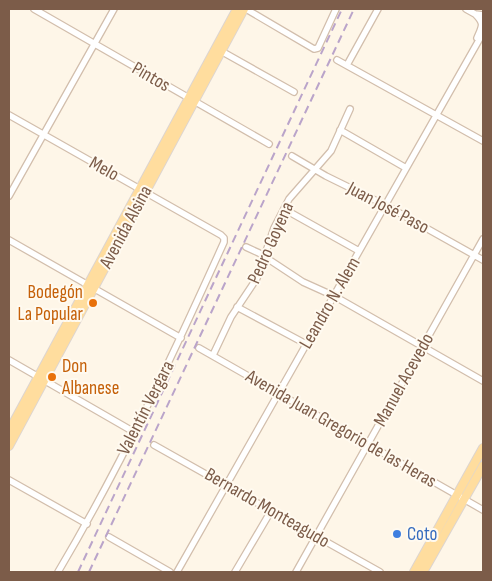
<svg xmlns="http://www.w3.org/2000/svg" width="492" height="581" font-family="'Sofia Sans Condensed',sans-serif">
<style>
.lines{fill:none;stroke-linecap:round;stroke-linejoin:round}
.minor-casing{stroke:#d2beac;stroke-width:8}
.major-casing{stroke:#ddd5d0;stroke-width:10}
.minor{stroke:#fff;stroke-width:5.5}
.major{stroke:#ffdd9e;stroke-width:8}
.rail{stroke:#baa4ca;stroke-width:2;stroke-dasharray:8 5;stroke-linecap:butt}
.food-dot{fill:#e8710a;stroke:#fffaf0;stroke-width:2}
.shop-dot{fill:#3f7fe0;stroke:#fffaf0;stroke-width:2}
.labels{text-anchor:middle;dominant-baseline:central;stroke-width:4;stroke-linejoin:round;paint-order:stroke}
.street-label{font-size:19px;fill:#7c5c49;stroke:#fffaf0}
.food-label{font-size:19px;fill:#c56008;stroke:#fffaf0;text-anchor:end}
.shop-label{font-size:19px;fill:#366cbe;stroke:#fffaf0;text-anchor:start}
</style>
<rect width="100%" height="100%" fill="#fef6e8"/>
<g class="lines">
<defs>
<path id="minor" d="M34 9 269 144
M246 9 314 49 318 48 336 9
M466 9 475 14 483 15
M475 14C485 24 482 26 477 38
M221 51 294 92
M337 60 483 141
M347 65 378 9
M9 115 221 235 224 238V242C173 355 121 466 58 572
M340 130 406 168
M292 156 326 176 385 205 483 260
M9 196 114 9
M284 209 359 251
M9 240 181 338
M246 247 259 253 303 282 334 296 483 381
M237 307 306 344
M199 348 483 510
M213 355 231 317 257 278 274 228 289 199 331 151 350 109
M9 360 134 432
M154 445 380 572
M9 480 87 524
M109 537 170 572
M177 572 483 33
M235 572 271 511
M296 572 483 239"/>
<path id="major" d="M9 431 237 9
M9 446 244 9
M414 572 483 448
M423 572 483 466"/>
</defs>
<!-- minor casing -->
<use href="#minor" class="minor-casing"/>
<!-- major casing -->
<use href="#major" class="major-casing"/>
<!-- minor -->
<use href="#minor" class="minor"/>
<!-- major -->
<use href="#major" class="major"/>
<!-- rail -->
<path class="rail" d="M78 572 342 9
M89 572 354 9"/>
</g>
<!-- markers -->
<g class="food-dot">
<circle cx="93" cy="303" r="5"/>
<circle cx="52" cy="377" r="5"/>
</g>
<circle class="shop-dot" cx="397" cy="534" r="5"/>
<g class="labels">
<!-- street labels -->
<g class="street-label">
<text transform="translate(151 77) rotate(30)">Pintos</text>
<text transform="translate(104 169) rotate(29)">Melo</text>
<text transform="translate(388 208) rotate(28)">Juan José Paso</text>
<text transform="translate(126 227) rotate(-62)">Avenida Alsina</text>
<text transform="translate(271 243) rotate(-66)">Pedro Goyena</text>
<text transform="translate(330 303) rotate(-60)">Leandro N. Alem</text>
<text transform="translate(404 380) rotate(-61)">Manuel Acevedo</text>
<text transform="translate(146 408) rotate(-63)">Valentín Vergara</text>
<text transform="translate(341 429) rotate(30)">Avenida Juan Gregorio de las Heras</text>
<text transform="translate(267 508) rotate(30)">Bernardo Monteagudo</text>
</g>
<!-- food labels -->
<g class="food-label">
<text x="83" y="292">Bodegón<tspan x="83" dy="22">La Popular</tspan></text>
<text x="62" y="366" text-anchor="start">Don<tspan x="62" dy="22">Albanese</tspan></text>
</g>
<!-- shop labels -->
<g class="shop-label">
<text x="407" y="534">Coto</text>
</g>
</g>
<!-- border -->
<rect width="492" height="581" fill="none" stroke="#7c5c49" stroke-width="20"/>
</svg>
